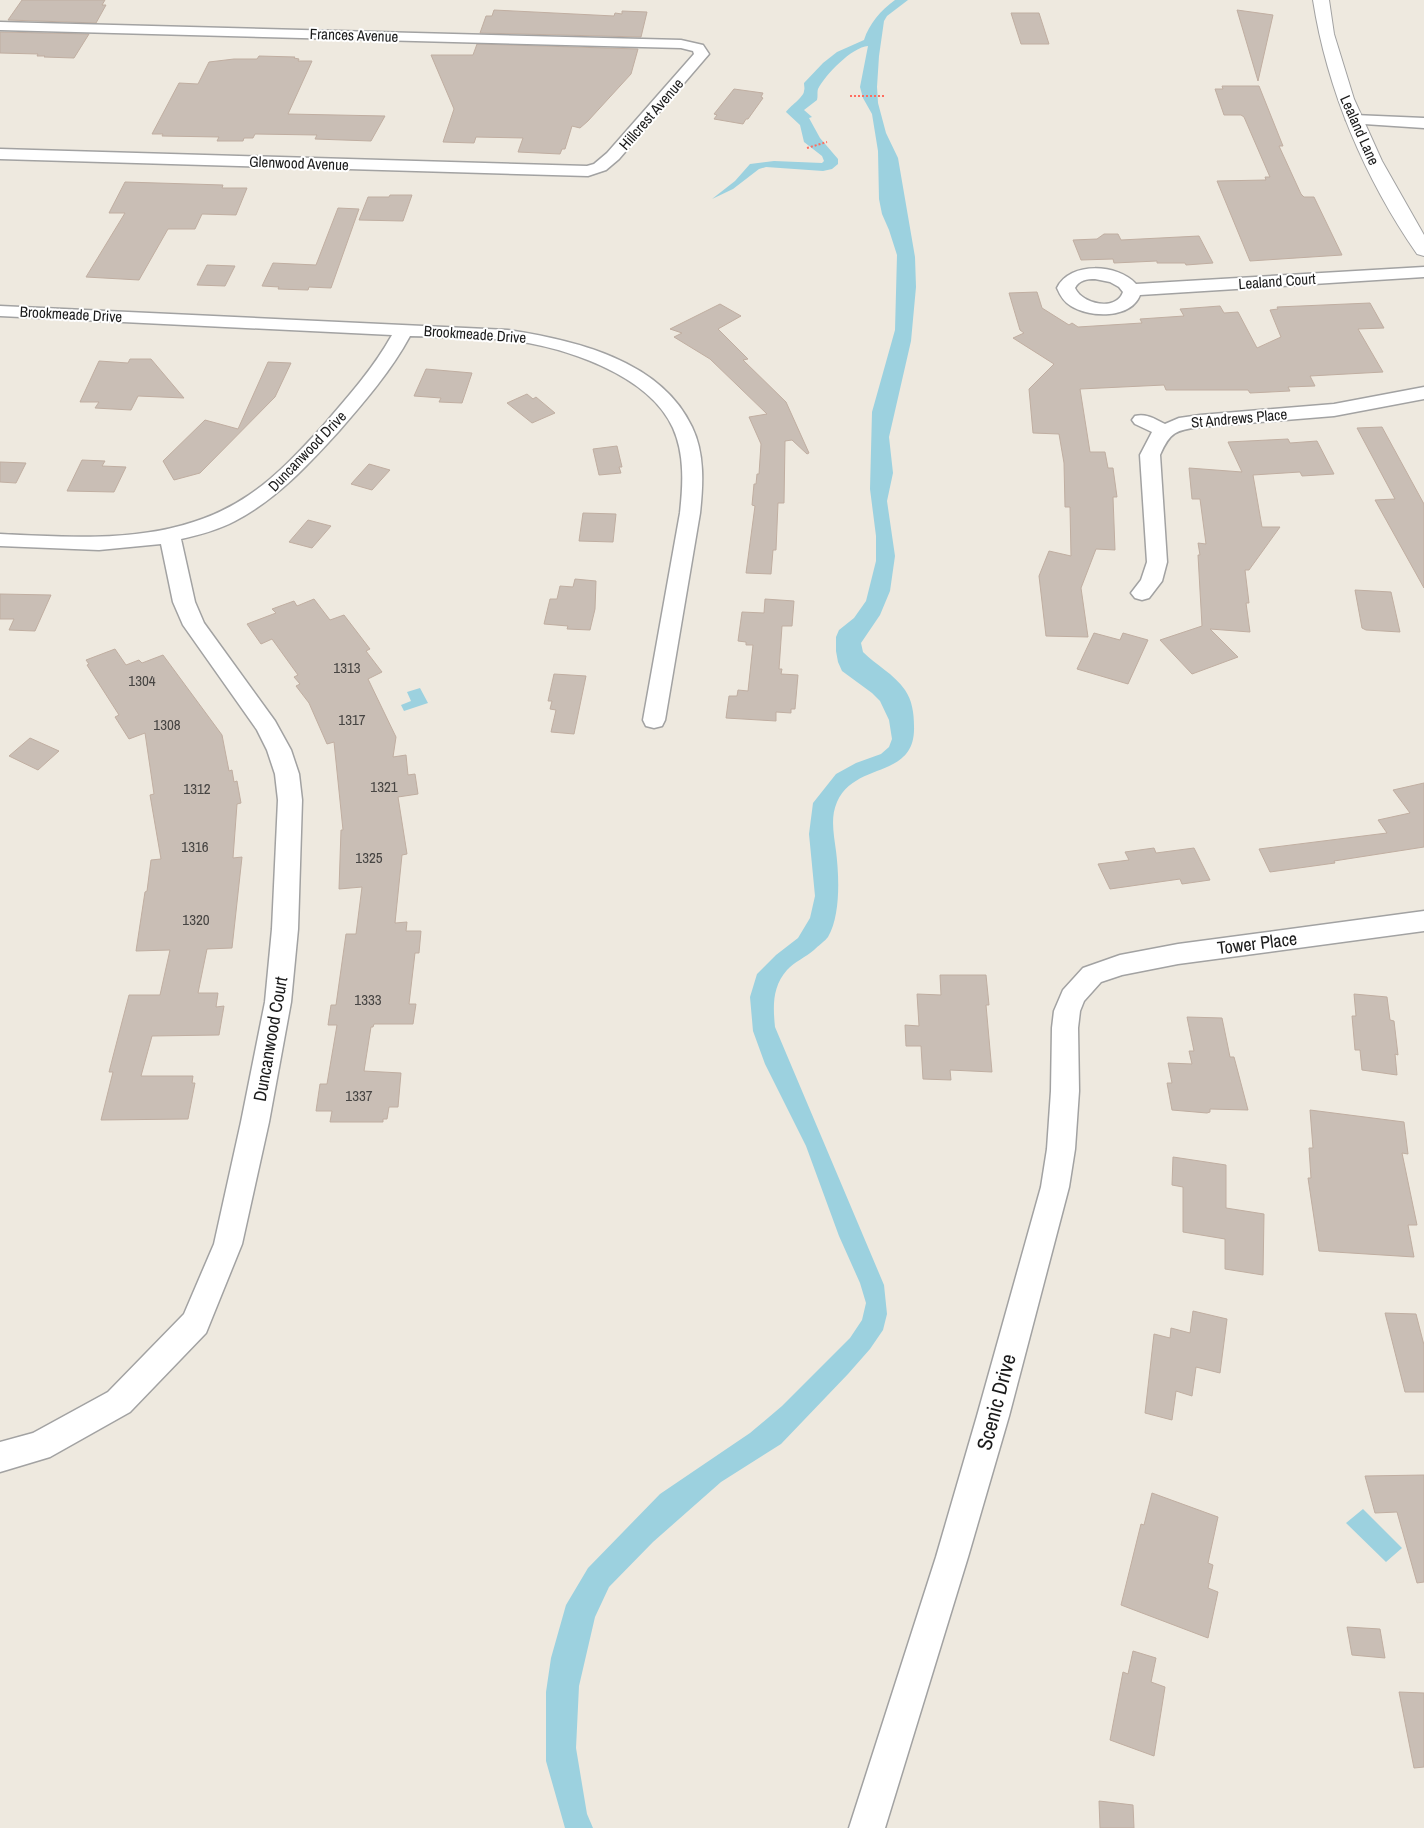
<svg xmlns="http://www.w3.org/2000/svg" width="1424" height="1828" font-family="'Archivo Narrow',sans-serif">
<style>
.water{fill:#9cd1df}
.building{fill:#c9beb5;stroke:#c0aea1}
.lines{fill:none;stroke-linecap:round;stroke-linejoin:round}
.minor-casing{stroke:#a2a2a2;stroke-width:3}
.tertiary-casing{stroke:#a2a2a2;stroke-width:2}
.path{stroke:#ff6d5f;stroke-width:2;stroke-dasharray:2 2;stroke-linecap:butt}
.minor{fill:#fff;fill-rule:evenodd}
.tertiary{fill:#fff;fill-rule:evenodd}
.labels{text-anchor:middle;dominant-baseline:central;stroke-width:4;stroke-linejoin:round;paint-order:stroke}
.far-street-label{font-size:15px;fill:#1b1b1b;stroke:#fff}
.number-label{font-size:15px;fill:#464442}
.street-label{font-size:18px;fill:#1b1b1b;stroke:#fff}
.near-street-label{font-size:21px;fill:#1b1b1b;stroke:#fff}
</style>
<rect width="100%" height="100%" fill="#eee9df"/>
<!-- water -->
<path class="water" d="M895 0H908L887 16 884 21 879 56 877 87 878 103 886 133 898 158 915 257 916 287 911 341 889 437 893 473 887 501 895 556 890 591 880 615 861 643 863 652C876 665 894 674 905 690 912 700 914 713 914 726 916 780 856 760 837 802 830 818 834 835 836 851 839 875 841 915 828 937 825 941 818 946 814 950 806 957 794 962 787 970 772 987 773 1007 775 1027L884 1285 887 1314 883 1330 870 1349 848 1374 781 1444 721 1482 653 1542 609 1587 595 1617 579 1686 576 1748 587 1814 593 1828H565L546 1761V1692L551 1658 566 1605 588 1568 660 1494 750 1433 782 1406 850 1338 862 1320 866 1303 860 1283 839 1236 806 1146 765 1064 753 1031 750 997 757 974 776 955 798 938 810 918 815 896 809 834 813 803 836 774 856 763 881 754 889 747 892 739 889 720 880 701 872 693 842 671 838 662 836 651V637L839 630 854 618 866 601 876 561V536L870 489 872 412 895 330 897 255 889 230 882 214 879 199 878 151 872 114 863 98 860 87 868 46C852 47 825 75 818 89 817 92 818 96 817 100L804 110 812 117 809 118 820 138 838 159V164L832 169 823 171 766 167 759 169 733 189 712 199 735 181 750 164 774 161 822 163 824 161 822 156 804 142 800 125 786 112C789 107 804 97 804 91 805 88 804 86 804 83L823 63 837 52 864 40C869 24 881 10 895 0Z
M420 688 428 703 404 711 401 705 411 701 407 692Z
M1363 1509 1402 1548 1386 1562 1346 1523Z"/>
<!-- building -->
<path class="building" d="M22 0H105L102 5H106L96 23 8 20Z
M494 10 614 16 615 13 622 14V11L647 12 641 37 480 33 486 16H492Z
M1237 10 1273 15 1258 81Z
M1011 13H1039L1049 44H1021Z
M0 32 89 34 74 58 44 57 45 56H37L38 54 0 53Z
M477 44 638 49 631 74 588 121 580 128 572 126 565 149H562L560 154 518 152 523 138 476 137 474 143 443 142 454 109 431 55H473Z
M259 56 295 57 294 58 299 59 298 61H312L288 114 385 116 371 141 315 139 317 135 255 134 253 138H244L243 141H217L219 137 162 136 163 134H152L179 83 198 84 209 62 234 59H257Z
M1222 86H1259L1283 146H1279L1301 194 1304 197H1314L1342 255 1250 261 1217 181 1266 180 1265 177H1270L1244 117 1241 115H1224L1215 89H1223Z
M734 89 763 93 761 97 763 98 748 119H746L743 124 714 119 717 115 714 114Z
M125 182 223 185 222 188H247L236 215 202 214 195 229H168L139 280 86 277 125 213H109Z
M390 195H412L403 221 359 220 368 197H389Z
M338 208 359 209 331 288 309 287 308 290 278 289 279 287 262 286 273 263 316 265Z
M1104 234H1118L1121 240 1199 236 1213 263 1186 265 1185 263H1157V261L1114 263 1113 259 1081 260 1073 240 1097 239Z
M207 265 235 266 225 286 197 285Z
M1037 292 1042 308 1069 325 1072 323 1078 327 1142 323 1140 319 1184 316 1180 309 1220 306 1224 313 1238 312 1257 348 1281 337 1270 310 1278 309 1277 307 1370 303 1384 328 1358 329 1383 372 1310 376 1315 386 1288 387 1290 391 1250 393 1248 390H1166L1164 385 1080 389 1090 452H1105L1108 468H1113L1117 497H1113L1115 550 1096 549 1081 588 1088 637 1046 636 1039 576 1049 551 1071 556 1070 507H1065L1064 463 1059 434 1033 433 1029 389 1054 364 1013 338 1024 333 1020 330 1009 293Z
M720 304 741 316 718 329 748 359 743 360 786 402 809 453 807 454 792 440 785 441 784 503H778L776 550H773L771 574 746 573 755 506 752 505 754 484H756L757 474H759L761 444 749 417 767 414 710 359 674 337 682 333 670 329Z
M130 359H151L184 398 138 396 131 410 95 408 99 402H80L99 361 128 363Z
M268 362 291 363 275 397 200 473 174 480 163 461 205 420 238 429Z
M426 369 472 373 462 403 439 402 441 398 414 396Z
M527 394 533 399 536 397 555 413 532 423 507 403Z
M1382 427 1424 504V588L1375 500 1395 499 1357 428Z
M1288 439 1290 443 1317 441 1334 474 1302 476 1300 472 1253 475 1262 527H1280L1249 570H1245L1249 603H1246L1250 632 1210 629 1238 657 1192 674 1160 640 1202 626 1198 555H1200L1198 543 1206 544 1200 499H1192L1189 468 1242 472 1228 442Z
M617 446 622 467H619L621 473 599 475 593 449Z
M82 460 105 461 102 466 126 467 114 492 67 491Z
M0 462 26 463 16 483 0 482Z
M369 464 390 470 372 490 351 484Z
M583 513 616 514 613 542 579 541Z
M308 520 331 526 312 548 289 542Z
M575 579 596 581 595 609 590 630 567 629 568 626 544 624 550 599H557L560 586 573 587Z
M1355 590 1391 592 1400 632 1366 630 1362 628Z
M0 594 51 595 35 631 9 630 14 619H0Z
M314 599 330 620 344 615 370 649 366 651 382 672 368 679 396 737 393 757 406 755 408 775 415 774 418 794 398 797 407 854 402 855 395 923 407 922 406 931H421L419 953H415L409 1004H416L413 1024H374L373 1027H371L364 1071 401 1073 398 1107H389L387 1119H383V1122H330L332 1111H316L320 1084H327L337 1025H328L331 1005H336L346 934H356L362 887 339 889 341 830H343L334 742 327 744 309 703 296 686 300 684 294 677 298 675 272 639 261 644 247 624 276 613 272 609 294 601 297 606Z
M765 599 794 601 792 626H782L779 669H782L781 674 798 675 795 709H791V713L776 712V721L726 718 729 696H737L738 690 748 691 753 645H746V642L738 641 742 612 764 613Z
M1094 633 1120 640 1123 633 1148 640 1128 684 1077 669Z
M115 649 126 665 139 660 142 663 163 655 222 735 229 771 232 770 234 782 237 781 241 803 237 804 233 858 242 857 232 948 207 949 198 993H218L216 1007 224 1006 219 1035 152 1036 141 1076H193L192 1083H195L188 1119 101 1120 113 1072H109L129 995H160L170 950 136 951 145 892 147 891 151 860 161 859 150 795 154 794 145 733 129 739 115 717 119 715 87 665 89 664 86 660Z
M554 674 586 676 574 734 551 732 556 710 550 709 552 701H548Z
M30 738 59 751 38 770 9 756Z
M1424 783V847L1334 861 1335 863 1270 872 1259 849 1387 833 1378 820 1410 813 1393 790Z
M1154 848 1156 853 1194 848 1210 880 1182 884 1180 879 1110 889 1098 864 1129 860 1125 852Z
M940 975H986L989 1005H986L992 1072 950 1070 951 1080 923 1079 921 1046H906L905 1025 919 1026 917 994 941 995Z
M1354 994 1387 997 1390 1020 1394 1021 1398 1055 1395 1054 1397 1075 1362 1070 1360 1050H1355L1352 1016H1356Z
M1187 1017 1222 1018 1230 1057H1234L1248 1110 1210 1109V1112L1207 1113 1172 1110 1167 1083H1172L1168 1063 1192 1064 1189 1051H1194Z
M1310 1110 1404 1122 1408 1154 1402 1153 1417 1225H1408L1414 1257 1319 1251 1308 1178H1311L1309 1148H1313Z
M1173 1157 1226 1165V1208L1264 1214 1263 1275 1225 1269V1239L1183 1232V1187L1172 1185Z
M1193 1311 1227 1319 1220 1373 1196 1367 1192 1396 1176 1391 1172 1420 1145 1413 1154 1334 1170 1338 1171 1328 1190 1333Z
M1385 1313 1416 1314 1424 1345V1392H1405Z
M1424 1475V1582L1417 1583 1397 1512 1375 1513 1365 1476Z
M1152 1493 1218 1517 1208 1563 1213 1565 1208 1588 1218 1592 1208 1638 1121 1605 1141 1524 1144 1525Z
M1347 1627 1380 1629 1385 1658 1352 1655Z
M1133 1651 1156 1658 1151 1682 1165 1687 1154 1756 1110 1740 1123 1672 1128 1674Z
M1399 1692 1424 1693V1767L1414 1768Z
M1099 1801 1133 1805 1134 1828H1100Z"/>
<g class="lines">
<defs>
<path id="minor" d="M0 22 681 40 703 45 709 54 619 159 606 170 588 176 0 159V149L587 166 594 164 607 153 694 54 693 51 681 48 0 30Z
M1354 115 1424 118V128L1349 123 1346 120 1349 117Z
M1424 267V277L1140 295C1131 319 1090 318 1071 306 1064 302 1060 295 1057 288 1070 261 1118 264 1136 284ZM1095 279 1110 282 1119 287 1123 292C1116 312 1082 304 1075 288 1079 280 1087 279 1095 279Z
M0 306 508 330C574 340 661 360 692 427 705 454 703 485 700 513L665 720 662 726 654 728 646 726 643 720 680 513C683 485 685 455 673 428 649 374 562 346 508 340 476 337 442 337 410 336 391 371 365 401 339 431 308 465 277 499 235 521 218 530 199 535 181 539L195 602 204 623 275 721 291 750 299 774 302 800 298 929 291 1002 269 1122 242 1244 206 1333 130 1412 50 1457 0 1472V1442L33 1433 108 1392 184 1314 214 1244 241 1122 265 1002 272 929 278 800 275 774 267 750 257 730 183 625 173 602 161 544 99 550 0 546V534C85 538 176 545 249 495 276 477 299 452 321 428 347 398 373 369 392 335L0 316Z
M1424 387V399L1334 416 1200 427C1176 430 1170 432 1160 455L1167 562 1162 581 1149 598 1142 600 1135 598 1131 593 1141 580 1147 562 1140 455 1152 432 1135 424 1132 420 1135 416C1146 413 1155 419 1165 424L1179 418 1200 415 1334 404Z
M1424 911V931L1178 964 1122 975 1101 982 1084 1001 1080 1011 1078 1028 1079 1091 1075 1149 1069 1187 1009 1416 968 1557 885 1828H849L936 1557 977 1416 1041 1187 1047 1149 1051 1091 1052 1028 1054 1011 1063 990 1083 968 1120 955 1178 944Z"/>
<path id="tertiary" d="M1313 0H1329L1334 34 1354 99 1382 161 1424 235V256L1417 254C1365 179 1327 90 1313 0Z"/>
</defs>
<!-- minor casing -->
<use href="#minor" class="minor-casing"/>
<!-- tertiary casing -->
<use href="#tertiary" class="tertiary-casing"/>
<!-- path -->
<path class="path" d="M850 96H886
M807 148 827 142"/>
<!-- minor -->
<use href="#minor" class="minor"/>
<!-- tertiary -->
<use href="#tertiary" class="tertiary"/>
</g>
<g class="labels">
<!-- far-street labels -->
<g class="far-street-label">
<text transform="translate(354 35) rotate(2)">Frances Avenue</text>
<text transform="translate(651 114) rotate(-49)">Hillcrest Avenue</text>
<text transform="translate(1360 130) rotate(66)">Lealand Lane</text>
<text transform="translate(299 163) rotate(2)">Glenwood Avenue</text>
<text transform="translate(1277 281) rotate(-4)">Lealand Court</text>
<text transform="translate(71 314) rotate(3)">Brookmeade Drive</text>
<text transform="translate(475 334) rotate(4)">Brookmeade Drive</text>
<text transform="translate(1239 418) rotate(-5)">St Andrews Place</text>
<text transform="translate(307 451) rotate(-46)">Duncanwood Drive</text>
</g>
<!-- number labels -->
<g class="number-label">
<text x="347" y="667">1313</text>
<text x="142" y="680">1304</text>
<text x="352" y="719">1317</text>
<text x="167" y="724">1308</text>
<text x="384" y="786">1321</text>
<text x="197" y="788">1312</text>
<text x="195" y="846">1316</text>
<text x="369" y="857">1325</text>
<text x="196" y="919">1320</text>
<text x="368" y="999">1333</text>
<text x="359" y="1095">1337</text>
</g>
<!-- street labels -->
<g class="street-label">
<text transform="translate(1257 943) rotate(-7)">Tower Place</text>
<text transform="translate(270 1039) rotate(-80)">Duncanwood Court</text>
</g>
<!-- near-street labels -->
<g class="near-street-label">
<text transform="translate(996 1402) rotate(-75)">Scenic Drive</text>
</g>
</g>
</svg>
